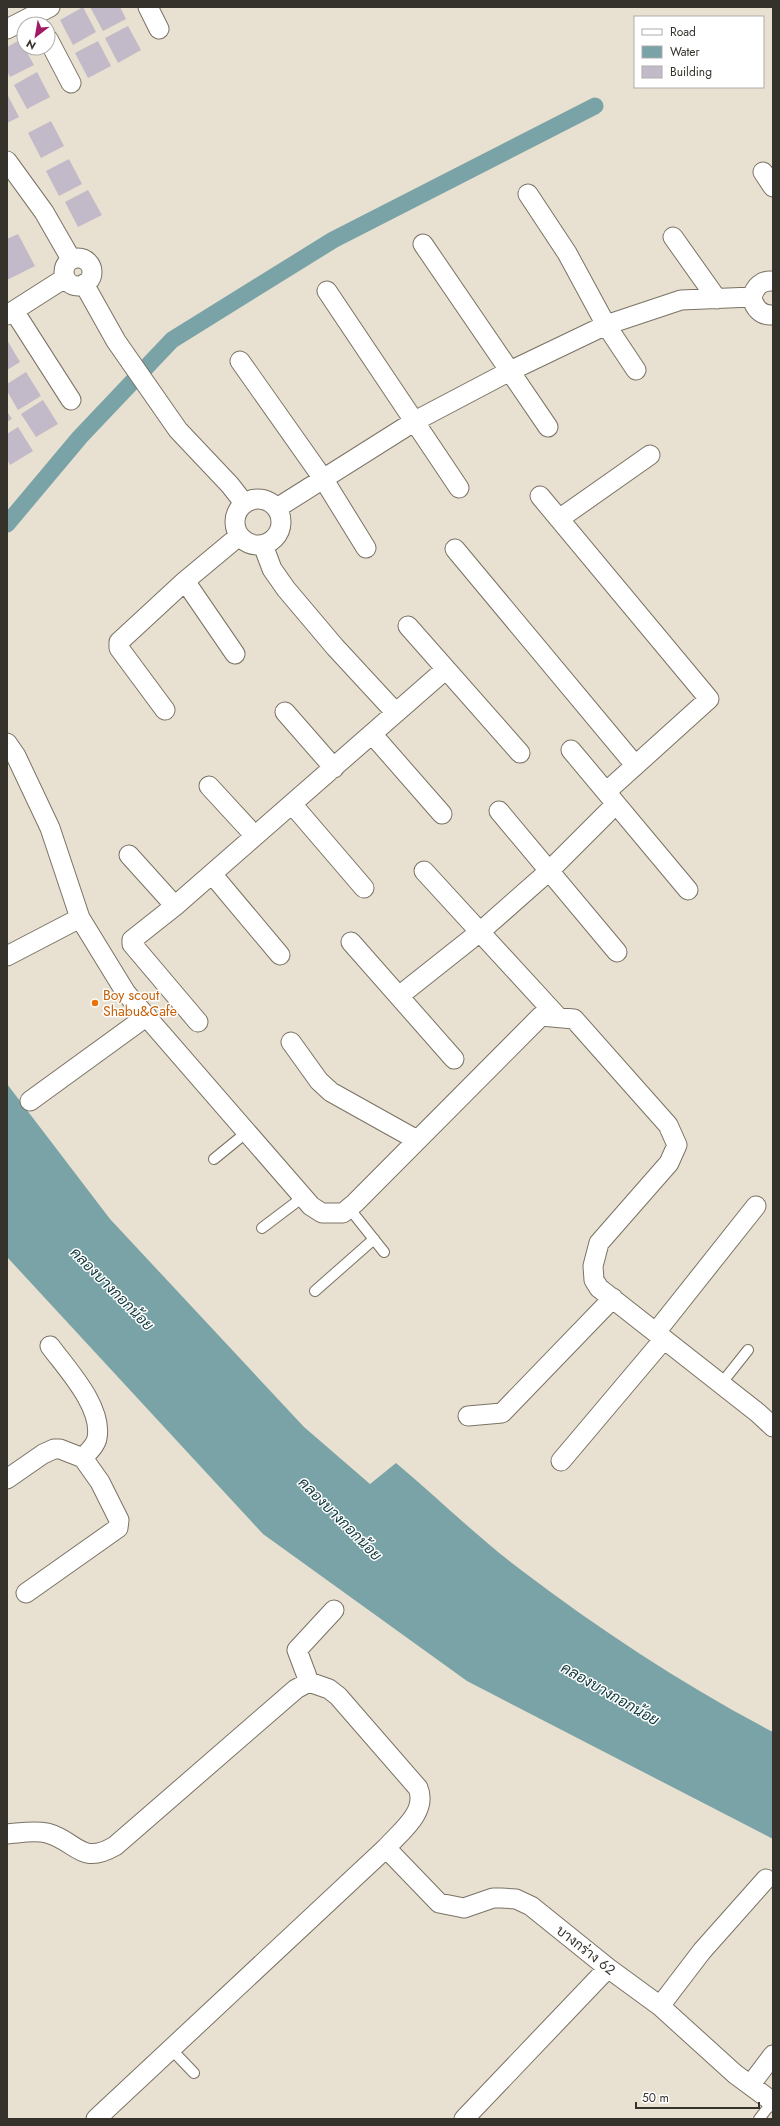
<svg xmlns="http://www.w3.org/2000/svg" width="780" height="2126" font-family="Jost,Sarabun,sans-serif">
<style>
.water{fill:#79a3a6}
.lines{fill:none;stroke-linecap:round;stroke-linejoin:round}
.canal{stroke:#79a3a6;stroke-width:17}
.building{fill:#c3bac9}
.lane-casing{stroke:#7a7264;stroke-width:12}
.street-casing{stroke:#7a7264;stroke-width:21}
.lane{stroke:#fff;stroke-width:10}
.street{stroke:#fff;stroke-width:19}
.food-dot{fill:#e8710a;stroke:#fff;stroke-width:1.5}
.labels{text-anchor:middle;dominant-baseline:central;stroke-width:3;stroke-linejoin:round;paint-order:stroke}
.food-label{font-size:14px;fill:#c56008;stroke:#fff;text-anchor:start}
.street-label{font-size:14px;fill:#35322c;stroke:#fff}
.water-label{font-size:15px;font-style:italic;fill:#0e383b;stroke:#fff}
</style>
<rect width="100%" height="100%" fill="#e8e0d0"/>
<!-- water -->
<path class="water" d="M7 1084 110 1219 304 1427 370 1484 396 1463C438 1498 477 1537 521 1570 600 1630 685 1686 773 1732V1839L467 1681 263 1534 7 1257Z"/>
<g class="lines">
<!-- canal -->
<path class="canal" d="M7 524 80 437 172 340 333 240 595 106"/>
</g>
<!-- building -->
<path class="building" d="M83 7 96 32 73 45 60 20Z
M90 7H120L126 19 103 31Z
M128 26 141 50 118 63 105 38Z
M20 40 34 65 10 77 7 71V47Z
M98 41 111 66 88 78 75 53Z
M37 72 50 97 27 109 14 85Z
M7 94 19 117 7 123Z
M51 121 64 146 41 158 28 133Z
M69 159 82 184 59 196 46 171Z
M88 190 102 215 78 227 65 202Z
M18 234 35 266 7 280V239Z
M7 340 20 362 7 370Z
M26 372 41 396 18 410 7 391V384Z
M43 400 58 424 36 437 21 414Z
M7 411 12 419 7 422Z
M18 427 33 451 10 465 7 459V434Z"/>
<g class="lines">
<defs>
<path id="lane" d="M214 1159 247 1132
M349 1208 384 1252
M262 1228 303 1197
M315 1291 374 1239
M721 1384 748 1350
M171 2049 194 2073
M759 2119 773 2101"/>
<path id="street" d="M148 7 159 29
M7 29 50 7
M48 39 71 83
M7 161 44 212 71 259
M763 172 773 187
M528 194 567 253 606 325 636 370
M673 237 717 299
M423 244 548 427
M64 272a14 14 0 1 1 28 0a14 14 0 1 1-28 0Z
M773 281C761 280 755 287 752 297 754 308 761 316 773 315
M84 284 116 341 178 430 230 485 244 503
M327 291 459 488
M14 311 71 400
M7 315 65 278
M240 361 324 480 366 548
M540 496 709 699 606 792
M235 522a23 23 0 1 1 46 0a23 23 0 1 1-46 0Z
M277 508 415 421 510 371 606 325 681 300 752 297
M559 519 650 455
M263 545 272 569 286 589 335 647 396 713
M455 549 635 765
M185 581 235 654
M408 626 520 753
M165 710 119 648V642L185 581 239 536
M285 712 334 768
M372 734 442 814
M7 743 16 756 50 828 80 918 126 993 311 1206 322 1213H343L355 1203 541 1016 574 1019 668 1125 677 1145 669 1163 599 1243 593 1266 594 1280 599 1288 758 1413 773 1427
M571 750 688 890
M209 786 255 836
M292 804 364 888
M499 811 617 952
M129 855 175 906
M424 871 558 1017
M212 874 280 955
M351 942 454 1059
M7 956 80 918
M399 996 481 931 549 871 616 804
M198 1022 132 944V940L175 906 446 669
M291 1042 319 1081 331 1092 417 1140
M30 1101 147 1016
M656 1332 756 1206
M50 1346C67 1369 103 1407 97 1438 96 1445 88 1452 83 1458
M468 1416 502 1413 613 1298
M561 1461 664 1339
M7 1479 43 1454 54 1449H60L83 1458 100 1482 119 1520 118 1528 26 1593
M309 1682 297 1650 334 1610
M7 1834C20 1833 34 1830 47 1833 77 1841 80 1866 115 1846L296 1689 309 1682 329 1689 338 1696 418 1788C428 1812 400 1832 386 1848L96 2119
M386 1848 439 1903 464 1908 493 1898H501L516 1899 531 1906 608 1968 660 2006 735 2074 773 2102
M660 2006 702 1951 766 1879
M751 2084 773 2055
M464 2119 608 1968"/>
</defs>
<!-- lane casing -->
<use href="#lane" class="lane-casing"/>
<!-- street casing -->
<use href="#street" class="street-casing"/>
<!-- lane -->
<use href="#lane" class="lane"/>
<!-- street -->
<use href="#street" class="street"/>
</g>
<!-- markers -->
<circle class="food-dot" cx="95" cy="1003" r="4"/>
<g class="labels">
<!-- food labels -->
<g class="food-label">
<text x="103" y="995">Boy scout<tspan x="103" dy="16">Shabu&amp;Cafe</tspan></text>
</g>
<!-- street labels -->
<g class="street-label">
<text transform="translate(586 1950) rotate(38)">บางกร่าง 62</text>
</g>
<!-- water labels -->
<g class="water-label">
<text transform="translate(112 1289) rotate(45)">คลองบางกอกน้อย</text>
<text transform="translate(340 1519) rotate(45)">คลองบางกอกน้อย</text>
<text transform="translate(610 1694) rotate(30)">คลองบางกอกน้อย</text>
</g>
</g>
<!-- border -->
<rect width="780" height="2126" fill="none" stroke="#35322c" stroke-width="16"/>
<!-- legend -->
<rect x="634" y="16" width="130" height="72" fill="#ffffff" stroke="#aeadab"/>
<rect x="642" y="29" width="20" height="6" fill="#ffffff" stroke="#aeadab"/>
<text x="670" y="36" font-size="12" fill="#35322c">Road</text>
<rect x="642" y="46" width="20" height="12" fill="#79a3a6" stroke="#aeadab"/>
<text x="670" y="56" font-size="12" fill="#35322c">Water</text>
<rect x="642" y="66" width="20" height="12" fill="#c3bac9" stroke="#aeadab"/>
<text x="670" y="76" font-size="12" fill="#35322c">Building</text>
<!-- north arrow -->
<g transform="translate(36 36) rotate(211)"><circle r="19" fill="#ffffff" stroke="#aeadab"/>
<path d="M0-3L7 15L0 10L-7 15Z" fill="#a31a64"/>
<text y="-6" font-size="11" font-weight="bold" text-anchor="middle" fill="#35322c">N</text>
</g>
<!-- scale -->
<path d="M636 2102v6h123v-6" fill="none" stroke="#35322c" stroke-width="2"/>
<text x="642" y="2102" font-size="12" fill="#35322c" stroke="#ffffff" stroke-width="3" paint-order="stroke">50 m</text>
</svg>
